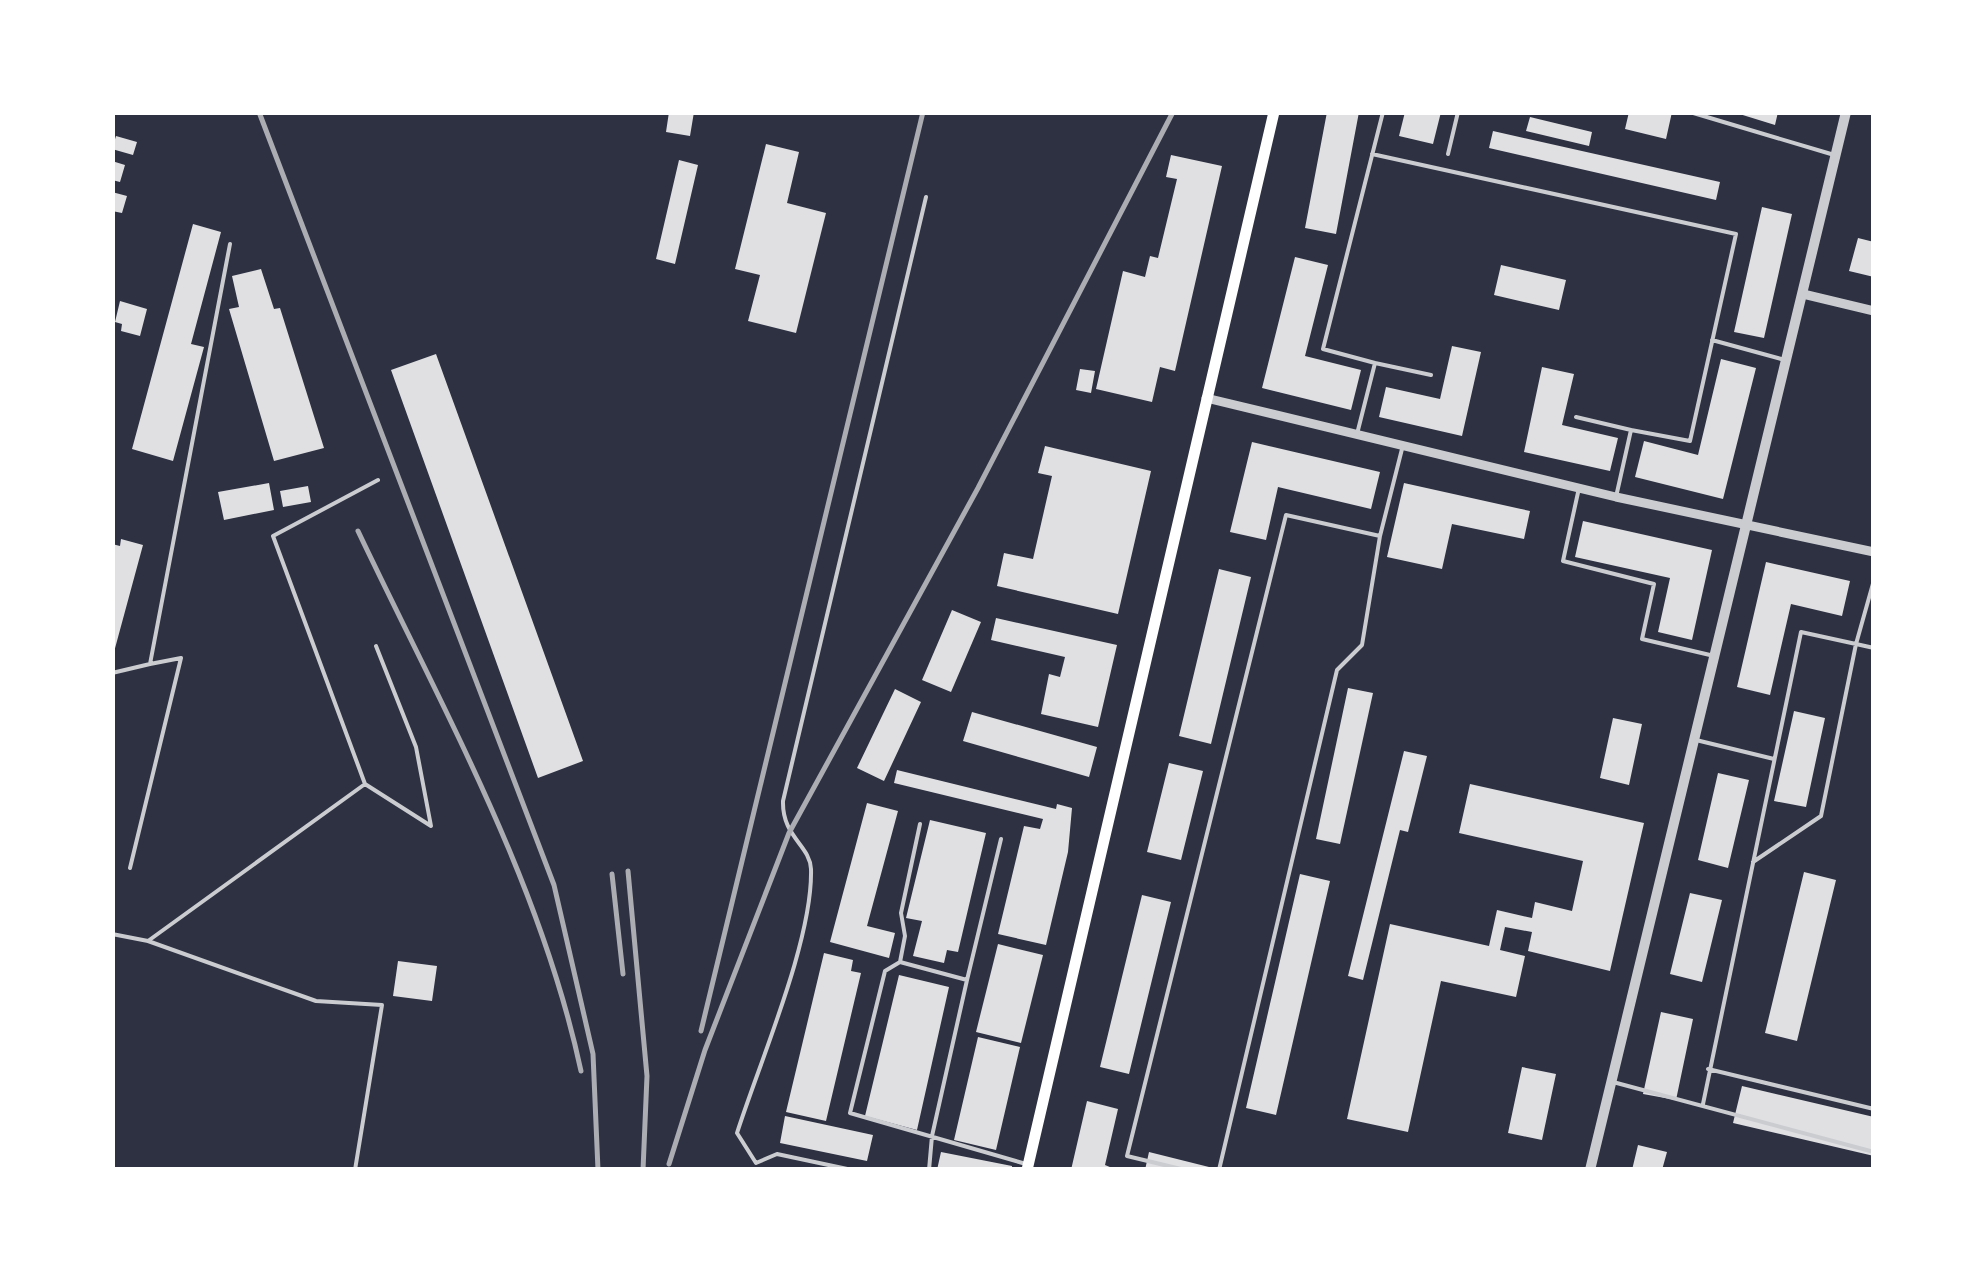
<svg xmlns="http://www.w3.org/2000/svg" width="1986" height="1282" font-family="'Nunito Sans',sans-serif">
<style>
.building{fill:#e0e0e3}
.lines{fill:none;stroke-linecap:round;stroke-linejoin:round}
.service{stroke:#caccd0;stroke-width:4}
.minor{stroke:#caccd0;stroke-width:9}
.tertiary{stroke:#caccd0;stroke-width:10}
.secondary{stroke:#fff;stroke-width:11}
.rail{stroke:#abadb3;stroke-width:5}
</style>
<rect width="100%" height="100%" fill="#2d3142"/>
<!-- building -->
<path class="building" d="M669 112H694L690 136 666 132Z
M1327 112H1359L1336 234 1305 228Z
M1405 112H1441L1433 144 1399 136Z
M1629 112H1672L1666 139 1625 129Z
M1733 112H1778L1775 125Z
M1530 117 1592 132 1589 146 1526 131Z
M1493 131 1720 182 1716 200 1489 148Z
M116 136 137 142 133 155 112 149Z
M766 144 799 152 787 203 826 213 796 333 748 321 760 275 735 269Z
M1171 155 1222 166 1175 371 1160 367 1152 402 1096 389 1123 271 1145 277 1150 256 1158 258 1177 179 1166 177Z
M679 160 698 165 675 264 656 259Z
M112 161 125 165 120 182 112 180Z
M112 192 127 196 122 213 112 211Z
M1762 207 1792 214 1764 338 1734 332Z
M193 224 221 232 191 344 204 347 173 461 132 449Z
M1858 238 1874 242V277L1849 271Z
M1295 257 1328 265 1305 356 1361 370 1351 410 1262 388Z
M1501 265 1566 280 1559 310 1494 295Z
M261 269 274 309 280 308 324 448 274 461 229 309 239 307 232 276Z
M120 301 147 309 140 336 121 331 122 324 115 322Z
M1452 346 1481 352 1462 436 1379 417 1386 387 1440 399Z
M436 354 583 761 538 778 391 370Z
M1721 359 1756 368 1723 499 1635 477 1644 441 1698 455Z
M1542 367 1574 374 1562 425 1618 438 1610 471 1524 452Z
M1080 369 1095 371 1091 393 1076 390Z
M1252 442 1380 472 1371 509 1278 487 1266 540 1230 532Z
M1045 446 1151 471 1118 614 997 586 1004 553 1033 559 1052 476 1038 473Z
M269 483 274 510 224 520 218 492Z
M1404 483 1530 511 1524 539 1452 524 1442 569 1387 557Z
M308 486 311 502 283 507 280 491Z
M1583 521 1712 550 1692 640 1658 632 1670 578 1575 557Z
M121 539 143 545 114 652 112 544 120 546Z
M1766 562 1850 581 1842 616 1791 604 1770 695 1737 687Z
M1219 569 1251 577 1211 744 1179 736Z
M952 610 981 622 951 692 922 680Z
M996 618 1117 645 1098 727 1041 714 1049 674 1060 677 1065 657 991 640Z
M1348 688 1373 693 1340 844 1316 839Z
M895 689 921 702 884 781 857 768Z
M1794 711 1825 718 1806 807 1774 801Z
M972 712 1097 747 1089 777 963 741Z
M1613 718 1642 724 1629 785 1600 778Z
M1404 751 1427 756 1408 832 1400 830 1363 980 1348 976Z
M1169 763 1203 771 1181 860 1147 852Z
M897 770 1056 809 1057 804 1072 808 1068 852 1046 945 998 934 1024 826 1040 829 1043 819 894 783Z
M1718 773 1749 780 1728 868 1698 860Z
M1470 784 1644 823 1610 971 1528 951 1532 932 1505 927 1500 950 1525 956 1516 997 1441 981 1408 1132 1347 1119 1390 924 1489 946 1497 910 1532 918 1535 902 1572 911 1583 861 1459 833Z
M867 803 898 811 867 926 895 933 889 958 830 942Z
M930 820 986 833 958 952 947 950 944 963 913 956 922 921 906 918Z
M1804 872 1836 880 1797 1041 1765 1033Z
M1300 874 1330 881 1276 1115 1246 1108Z
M1690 893 1722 900 1702 982 1670 974Z
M1142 895 1171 902 1129 1074 1100 1067Z
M998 944 1043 955 1021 1043 976 1032Z
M824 953 853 960 851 971 861 973 826 1121 786 1112Z
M398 961 437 966 432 1001 393 996Z
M899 975 949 987 917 1130 865 1116Z
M1661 1012 1693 1019 1676 1100 1643 1094Z
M978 1037 1020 1047 996 1150 954 1140Z
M1522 1067 1556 1074 1542 1140 1508 1133Z
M1742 1086 1874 1117V1156L1733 1123Z
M1087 1101 1118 1109 1105 1165 1117 1170H1071Z
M785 1116 873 1135 867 1161 780 1143Z
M1638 1145 1667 1152 1662 1170H1632Z
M941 1152 1012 1166V1170H937Z
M1149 1152 1213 1168V1170H1145Z"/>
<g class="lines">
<!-- service -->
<path class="service" d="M1690 112 1831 154
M1372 154 1736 234 1690 441 1631 430 1616 497
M1448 154 1458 112
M1712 340 1785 360
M1375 363 1323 349 1383 112
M1576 417 1631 430
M1357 434 1375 363 1431 375
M1579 488 1563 561 1654 584 1642 639 1710 655
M112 673 150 664 230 244
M1696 740 1774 759
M365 784 431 826 416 747 376 646
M920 824 901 913 905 936 900 962 885 971 850 1113 1026 1164
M1753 862 1821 816 1856 644 1874 648
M130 868 181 658 150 664
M112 934 148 941 316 1001 382 1005 355 1170
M148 941 365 784 273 536 378 480
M900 962 967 980 1001 839
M1708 1069 1874 1109
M1613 1082 1874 1152
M1703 1104 1801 632 1856 644 1874 580
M852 1170 777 1154 756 1163 737 1133C760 1061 813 940 811 869 810 845 782 837 783 801L926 197
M929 1170 932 1136 967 980
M1185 1170 1127 1156 1286 515 1380 536 1403 445
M1219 1170 1337 670 1362 645 1380 536"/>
<!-- minor -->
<path class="minor" d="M1803 294 1874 311
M1206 398 1616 497 1874 552"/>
<!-- tertiary -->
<path class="tertiary" d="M1590 1170 1846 112"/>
<!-- secondary -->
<path class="secondary" d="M1027 1170 1274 112"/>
<!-- rail -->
<path class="rail" d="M259 112 554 885 593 1054 598 1170
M358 531C441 706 540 880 581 1071
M628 871 647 1076 643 1170
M612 874 623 974
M701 1031 923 112
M669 1164 705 1050 789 833 978 488 1173 112"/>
</g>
<!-- border -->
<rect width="1986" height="1282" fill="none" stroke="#ffffff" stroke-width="230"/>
</svg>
